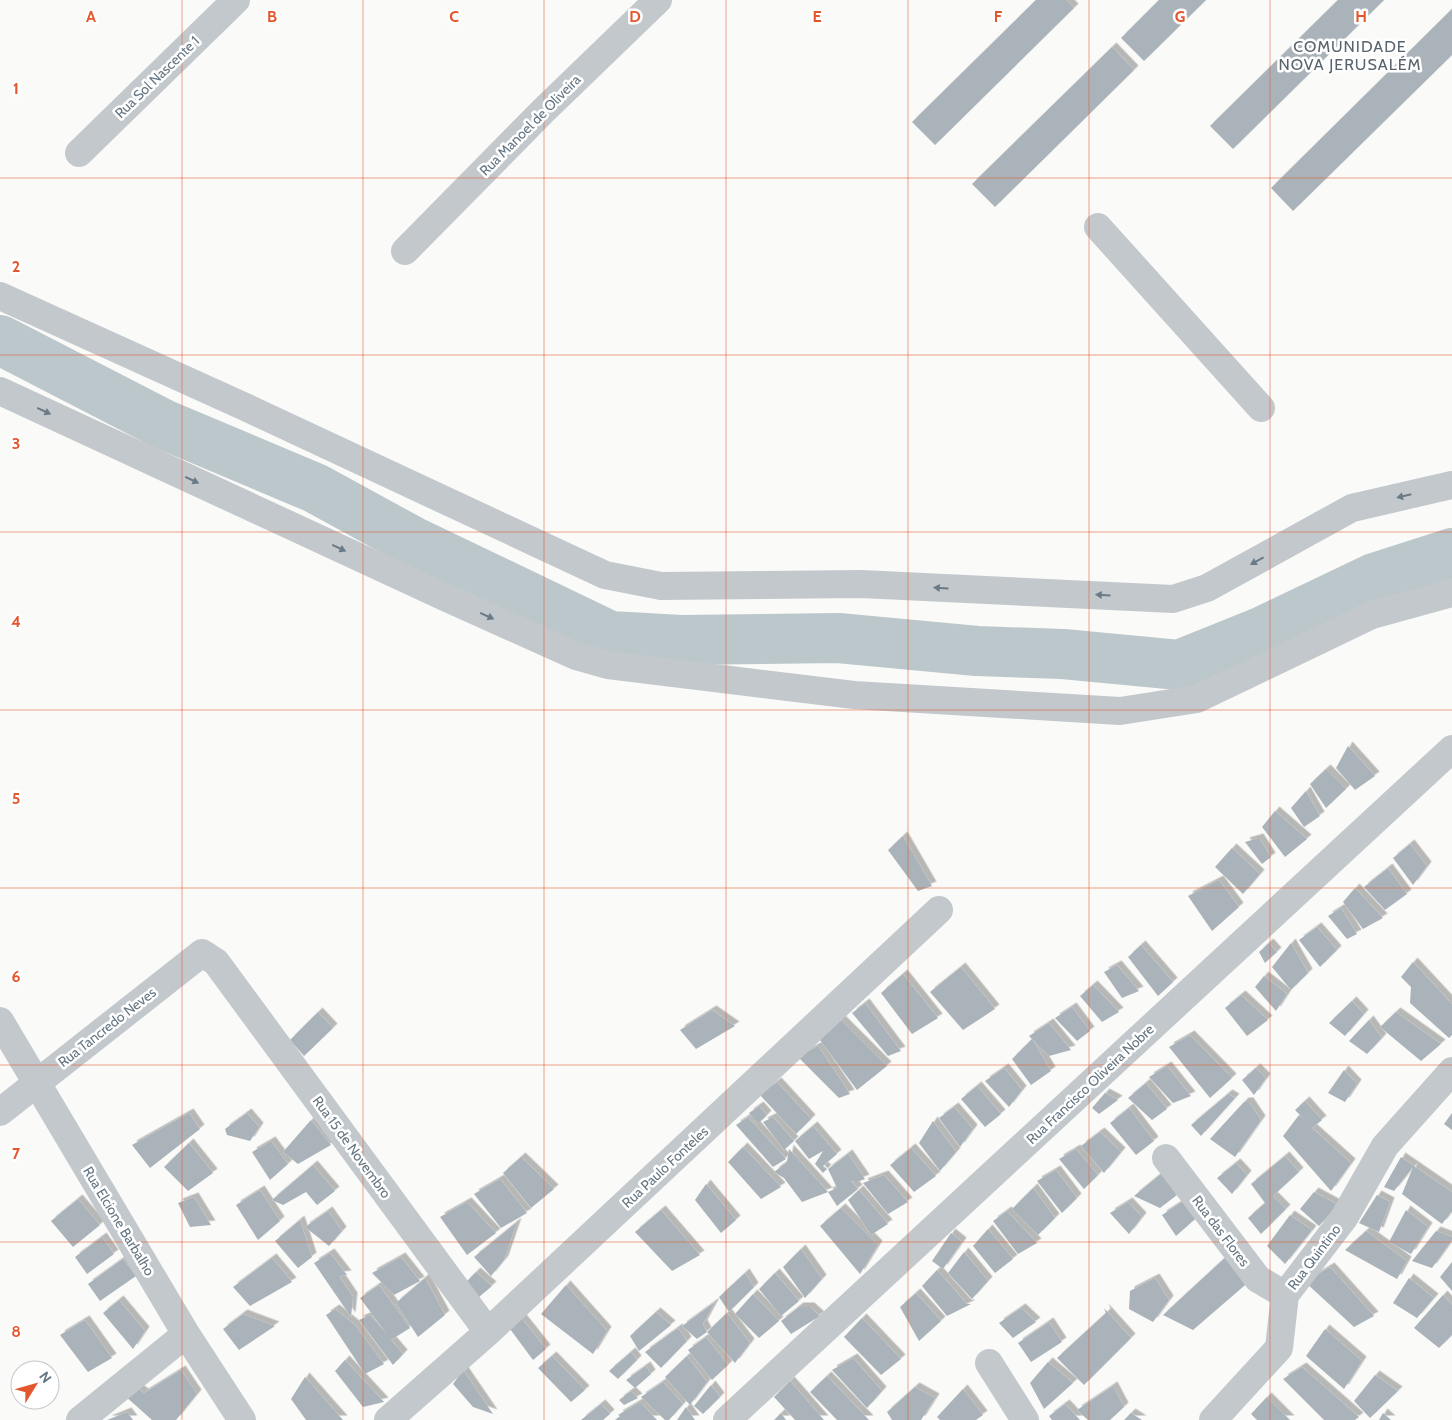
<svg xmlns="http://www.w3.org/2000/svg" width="1452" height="1420" font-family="Cabin,sans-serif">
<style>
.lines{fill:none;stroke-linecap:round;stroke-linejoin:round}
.river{stroke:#bbc7cb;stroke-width:50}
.building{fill:#aab3b9;filter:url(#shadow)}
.minor{stroke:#c3c8cc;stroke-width:28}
.oneway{fill:#6a7a87}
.grid{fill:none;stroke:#e4572e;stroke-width:1;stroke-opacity:0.55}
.labels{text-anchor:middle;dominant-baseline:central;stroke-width:5;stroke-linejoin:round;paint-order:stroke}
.street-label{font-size:14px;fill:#657683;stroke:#fff}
.quarter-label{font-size:16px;letter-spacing:1px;fill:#57646e;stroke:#fff}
.grid-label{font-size:16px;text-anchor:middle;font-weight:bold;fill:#e4572e;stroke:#fff;stroke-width:5;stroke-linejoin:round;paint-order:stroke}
</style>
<defs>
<filter id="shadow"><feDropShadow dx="4.5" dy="-4.5" stdDeviation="0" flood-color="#0004"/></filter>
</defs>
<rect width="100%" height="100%" fill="#fafaf8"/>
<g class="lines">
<!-- river -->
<path class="river" d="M0 340 163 424 315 488 412 541 610 636 681 640 838 638 977 651 1063 654 1179 665 1261 632 1374 578 1452 553"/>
</g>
<!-- building -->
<path class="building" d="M1036 0H1066L1074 8 935 145 912 122Z
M1159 0H1206L1144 61 1121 38Z
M1338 0H1384L1233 149 1210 126Z
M1452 9V55L1293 211 1271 188Z
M1112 47 1134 70 995 207 972 184Z
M1348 746 1375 776 1355 790 1336 768Z
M1326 769 1346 789 1326 808 1310 784Z
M1306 791 1320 816 1304 827 1291 808Z
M1275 811 1307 839 1285 857 1262 827Z
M903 836 932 886 918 891 888 850Z
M1259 838 1271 857 1262 864 1245 842Z
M1410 844 1427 866 1413 885 1393 858Z
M1232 848 1260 874 1243 894 1215 867Z
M1388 868 1407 894 1385 910 1364 887Z
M1219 880 1239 907 1212 931 1188 896Z
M1355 888 1383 918 1363 929 1343 902Z
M1341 908 1357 934 1347 939 1328 916Z
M1317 927 1337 950 1320 967 1299 940Z
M1269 943 1277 952 1265 963 1259 952Z
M1291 943 1308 973 1291 990 1272 967Z
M1141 945 1173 982 1158 996 1128 957Z
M1413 962 1452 1004V1035L1449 1038 1410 1003 1411 987 1401 977Z
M1117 965 1139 991 1122 998 1104 972Z
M961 967 995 1009 963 1030 930 992Z
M903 974 938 1018 912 1034 881 993Z
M1264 976 1287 994 1276 1011 1255 987Z
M1093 985 1119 1012 1102 1022 1080 996Z
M1241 995 1268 1020 1247 1036 1225 1008Z
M1352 1001 1364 1014 1345 1036 1329 1023Z
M865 1003 901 1051 888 1056 852 1013Z
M1072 1007 1090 1031 1077 1041 1055 1018Z
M712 1010 735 1026 696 1049 680 1030Z
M318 1012 333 1028 304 1056 290 1040Z
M1396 1012 1441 1044 1421 1061 1380 1027Z
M837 1016 887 1066 857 1090 817 1036Z
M1369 1020 1382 1038 1367 1054 1349 1041Z
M1049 1023 1071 1050 1049 1056 1029 1036Z
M1190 1035 1232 1078 1210 1098 1169 1047Z
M1032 1039 1051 1071 1031 1085 1012 1059Z
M818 1046 850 1094 839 1098 798 1057Z
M1167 1066 1191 1096 1173 1103 1149 1077Z
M1004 1068 1022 1090 1009 1107 985 1081Z
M1256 1068 1266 1078 1254 1095 1242 1080Z
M1344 1070 1357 1084 1345 1102 1328 1093Z
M777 1082 811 1119 796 1134 760 1095Z
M1146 1083 1167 1109 1152 1120 1128 1098Z
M977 1086 1001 1114 985 1127 961 1099Z
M1105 1093 1118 1100 1099 1114 1092 1108Z
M1228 1094 1235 1098 1201 1136 1191 1125Z
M1305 1101 1322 1120 1312 1128 1351 1163 1331 1191 1283 1136 1299 1115 1304 1119 1295 1110Z
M1244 1102H1249L1261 1120 1235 1157 1210 1139Z
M759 1106 767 1115 758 1124 749 1113Z
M954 1107 973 1129 960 1147 939 1118Z
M1129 1108 1154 1141 1136 1155 1110 1123Z
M189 1113 200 1129 150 1168 132 1145Z
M247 1113 259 1127 250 1141 227 1135 225 1129Z
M1452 1113V1130L1444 1124Z
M748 1117 786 1159 773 1167 736 1125Z
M773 1117 794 1141 784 1150 763 1122Z
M311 1120 331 1145 298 1164 283 1152Z
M933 1121 956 1152 940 1171 919 1143Z
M813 1126 837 1154 823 1166 827 1169 823 1173 815 1164 823 1151 809 1159 795 1141Z
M1100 1132 1121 1152 1104 1173 1081 1146Z
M271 1141 288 1164 270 1180 252 1152Z
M189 1143 213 1173 188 1191 164 1167Z
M743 1147 781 1187 761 1199 728 1162Z
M911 1148 936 1176 914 1192 890 1165Z
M789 1149 828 1192 802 1202 784 1178 774 1172 787 1162Z
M1076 1149 1098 1175 1084 1189 1059 1159Z
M848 1154 865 1179 857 1182 851 1181 858 1189 837 1206 828 1192 837 1188 828 1169Z
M1285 1156 1299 1172 1273 1196 1286 1209 1261 1234 1248 1218 1265 1203 1251 1184Z
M521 1157 554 1189 531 1208 503 1173Z
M1401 1157 1452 1192V1211L1442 1224 1402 1194 1413 1167 1394 1191 1384 1187Z
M1236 1163 1247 1175 1232 1194 1217 1178Z
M313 1165 335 1191 317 1205 306 1192 283 1205 272 1200Z
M1056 1170 1077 1198 1062 1213 1037 1181Z
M1162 1173 1177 1195 1160 1208 1134 1196Z
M884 1175 908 1202 888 1214 863 1183Z
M500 1179 527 1213 501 1228 474 1194Z
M706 1184 736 1220 721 1233 695 1200Z
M1033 1188 1055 1218 1038 1235 1012 1209Z
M260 1190 280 1221 258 1240 236 1205Z
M859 1190 888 1224 871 1235 848 1200Z
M1314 1192 1338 1205 1319 1226 1300 1209Z
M1377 1195 1390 1202 1379 1232 1359 1223Z
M194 1197 211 1225 190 1227 178 1203Z
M78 1199 100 1225 73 1247 51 1221Z
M1185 1200 1203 1212 1176 1236 1162 1215Z
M467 1202 496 1233 467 1255 440 1217Z
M1128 1202 1142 1217 1129 1234 1110 1213Z
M841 1208 878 1245 860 1274 820 1226Z
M661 1210 700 1255 672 1271 635 1232Z
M1406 1210 1428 1227 1411 1254 1389 1242Z
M328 1211 342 1231 329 1246 305 1227Z
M1007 1211 1037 1243 1018 1254 993 1221Z
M1290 1215 1312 1230 1285 1264 1267 1246Z
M300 1220 312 1257 298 1268 275 1241Z
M517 1222 504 1260 491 1276 474 1257Z
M988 1229 1013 1259 995 1273 973 1246Z
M1366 1231 1407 1261 1397 1279 1345 1250Z
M1436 1231 1452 1237V1240L1432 1268 1412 1261Z
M951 1233 962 1242 943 1269 932 1261Z
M102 1237 114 1254 87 1274 75 1257Z
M801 1249 822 1279 805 1298 783 1267Z
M964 1252 988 1281 972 1299 948 1273Z
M330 1253 347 1275 339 1276 353 1297 351 1317 314 1263Z
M1228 1255 1252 1279 1193 1330 1163 1315Z
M401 1257 420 1281 394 1295 372 1273Z
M272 1258 292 1282 250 1306 233 1287Z
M123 1259 136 1276 100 1301 88 1284Z
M1452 1262V1291L1440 1277Z
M1330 1267 1374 1316 1354 1327 1305 1282Z
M937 1270 967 1304H971L947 1316 922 1286Z
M476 1272 492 1286 479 1297 466 1282Z
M745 1273 754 1287 729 1312 719 1297Z
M775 1273 799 1301 781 1316 759 1289Z
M425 1278 445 1315 418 1337 396 1303Z
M1155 1278 1169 1300 1153 1322 1129 1309 1130 1291Z
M1409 1278 1434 1298 1417 1318 1393 1303Z
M379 1285 410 1328 391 1340 403 1354 393 1365 359 1320 370 1315 387 1334 360 1298Z
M566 1285 607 1331 593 1354 541 1314Z
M916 1293 941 1321 919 1341 900 1307Z
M753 1294 779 1321 759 1338 735 1314Z
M1443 1295 1452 1305V1335L1439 1348 1414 1328Z
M119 1300 145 1331 133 1349 103 1313Z
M715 1302 703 1324 707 1332 697 1339 682 1326Z
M799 1307H810L820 1316 791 1334 781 1321Z
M1021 1308 1036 1322 1013 1338 999 1323Z
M1104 1308 1131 1338 1084 1385 1057 1358 1106 1313Z
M335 1309 355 1325 384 1364 365 1374 326 1315Z
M656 1312 671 1325 639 1351 630 1336Z
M727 1313 750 1343 735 1363 707 1332Z
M243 1314 275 1326 239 1350 223 1329Z
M519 1315 546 1349 533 1360 510 1329Z
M862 1318 901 1359 881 1375 844 1337Z
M85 1320 112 1358 88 1372 60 1335Z
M1049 1322 1062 1342 1031 1362 1018 1343Z
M678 1328 687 1341 661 1368 645 1352Z
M1325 1329 1362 1361 1344 1389 1306 1356Z
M706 1337 728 1365 712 1380 688 1350Z
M631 1352 637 1360 618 1379 609 1371Z
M552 1356 585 1390 571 1402 538 1368Z
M687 1356 707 1382 690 1405 665 1377Z
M853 1358 882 1391 867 1408 832 1370Z
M345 1360 384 1402 363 1407 335 1371Z
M1048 1362 1073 1383 1044 1409 1030 1383Z
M646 1366 651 1374 635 1388 626 1380Z
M1302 1367 1359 1417 1355 1420H1324L1283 1379Z
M181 1370 197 1394 176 1420H152L124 1395 133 1385 144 1393Z
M463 1370 493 1414 473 1407 453 1384Z
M1375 1375 1398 1391 1370 1418 1354 1401Z
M827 1376 869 1420H837L810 1392Z
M305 1377 343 1420H306L291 1399Z
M790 1381 824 1420H795L774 1397Z
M663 1382 683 1404 669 1420H665L641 1397Z
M711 1385 720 1397 703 1414 694 1406Z
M1113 1386 1124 1407 1110 1420H1088L1077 1410Z
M915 1387 935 1398 921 1420H892L887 1412Z
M963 1389 983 1415 976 1420H940L937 1417Z
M631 1391 638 1398 624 1405 619 1400Z
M1267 1397 1290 1420H1257L1251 1414Z
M640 1402 657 1420H615L620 1416 618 1415Z
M601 1404 610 1414 603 1420H581Z
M1065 1404 1080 1420H1052L1049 1416Z
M686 1407 695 1420H677Z
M127 1412 133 1420H107Z
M781 1413 786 1420H774Z
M1131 1413 1142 1420H1124Z
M1383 1413 1391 1420H1379Z"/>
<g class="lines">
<!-- minor -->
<path class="minor" d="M79 153 236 0
M1098 227 1261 408
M405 251 543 111 658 0
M0 296 243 406 605 575 661 586 861 584 1173 599 1207 588 1352 508 1452 485
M0 391 447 598 576 656 608 665 854 695 1120 711 1197 699 1372 615 1452 593
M0 1021 186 1334 242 1420
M0 1112 202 953 216 962 488 1332
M1166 1158 1258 1279 1285 1295
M989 1363 1025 1420
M80 1420 186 1334
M388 1420 488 1332 939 910
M727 1420 1452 749
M1213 1420 1279 1348 1285 1295 1344 1218 1385 1146 1452 1071"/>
</g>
<!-- one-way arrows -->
<defs><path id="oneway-solid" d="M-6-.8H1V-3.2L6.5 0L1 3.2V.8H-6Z" transform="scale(1.25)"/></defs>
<g class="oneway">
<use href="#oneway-solid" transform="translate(44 411) rotate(25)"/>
<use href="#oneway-solid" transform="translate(192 480) rotate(25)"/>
<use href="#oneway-solid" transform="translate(1404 496) rotate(167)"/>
<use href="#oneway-solid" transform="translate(339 548) rotate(25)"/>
<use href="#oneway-solid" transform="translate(1257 561) rotate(151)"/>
<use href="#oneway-solid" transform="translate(941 588) rotate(-177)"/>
<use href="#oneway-solid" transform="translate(1103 595) rotate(-177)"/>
<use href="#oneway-solid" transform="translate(487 616) rotate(24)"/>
</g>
<!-- grid -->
<path class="grid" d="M182 0V1420M363 0V1420M544 0V1420M726 0V1420M908 0V1420M1089 0V1420M1270 0V1420M0 178H1452M0 355H1452M0 532H1452M0 710H1452M0 888H1452M0 1065H1452M0 1242H1452"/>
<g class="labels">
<!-- street labels -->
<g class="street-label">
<text transform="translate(157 77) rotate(-44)">Rua Sol Nascente 1</text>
<text transform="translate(530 125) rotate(-45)">Rua Manoel de Oliveira</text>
<text transform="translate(107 1027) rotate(-38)">Rua Tancredo Neves</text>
<text transform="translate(1090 1084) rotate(-43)">Rua Francisco Oliveira Nobre</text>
<text transform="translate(352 1147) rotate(54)">Rua 15 de Novembro</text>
<text transform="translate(665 1167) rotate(-43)">Rua Paulo Fonteles</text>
<text transform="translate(119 1221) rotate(59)">Rua Elcione Barbalho</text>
<text transform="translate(1221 1231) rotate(53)">Rua das Flores</text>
<text transform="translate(1314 1257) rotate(-53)">Rua Quintino</text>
</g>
<!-- quarter labels -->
<g class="quarter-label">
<text x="1350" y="46">COMUNIDADE<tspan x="1350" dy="18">NOVA JERUSALÉM</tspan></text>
</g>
</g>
<g class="grid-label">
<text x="91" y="22">A</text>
<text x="272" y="22">B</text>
<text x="454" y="22">C</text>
<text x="635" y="22">D</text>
<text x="817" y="22">E</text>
<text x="998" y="22">F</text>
<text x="1180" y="22">G</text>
<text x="1361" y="22">H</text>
<text x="16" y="94">1</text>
<text x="16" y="272">2</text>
<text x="16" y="449">3</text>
<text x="16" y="627">4</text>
<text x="16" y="804">5</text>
<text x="16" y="982">6</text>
<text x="16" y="1159">7</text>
<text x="16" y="1337">8</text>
</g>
<!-- north arrow -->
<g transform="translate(35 1385) rotate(53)"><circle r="24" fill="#ffffff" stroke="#c1c8cd"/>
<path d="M0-4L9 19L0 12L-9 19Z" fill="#e4572e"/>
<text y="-8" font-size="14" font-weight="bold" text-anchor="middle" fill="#657683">N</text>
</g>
</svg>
